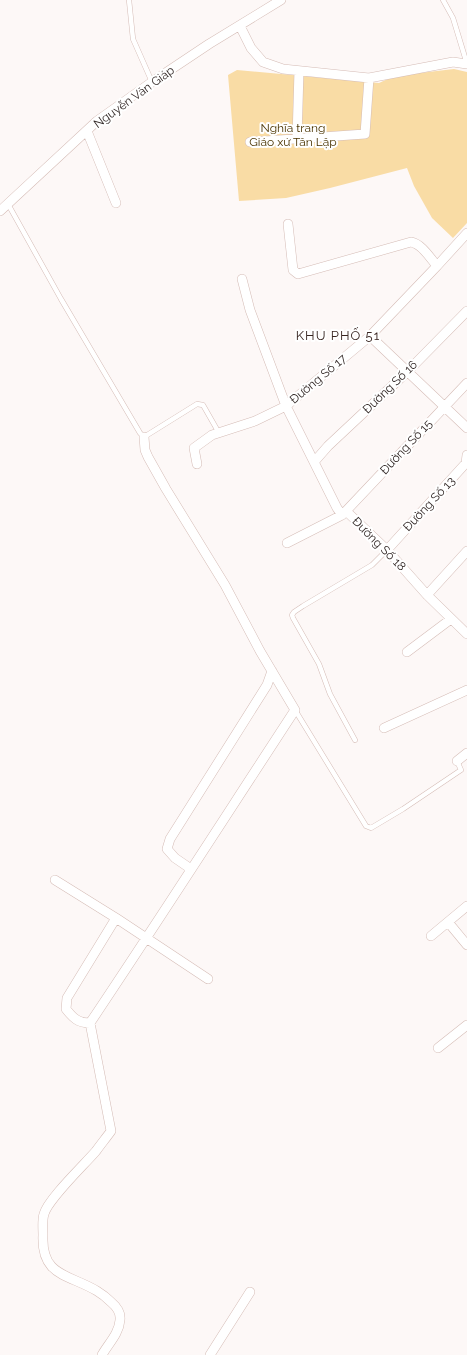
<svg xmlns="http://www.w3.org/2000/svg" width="467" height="1355" font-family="Raleway,sans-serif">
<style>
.green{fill:#f9dca5}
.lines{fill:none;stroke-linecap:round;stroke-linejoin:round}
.service-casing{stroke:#d5bcb6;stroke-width:5.5}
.minor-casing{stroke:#d5bcb6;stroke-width:10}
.service{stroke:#fff;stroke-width:4.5}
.minor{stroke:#fff;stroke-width:9}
.labels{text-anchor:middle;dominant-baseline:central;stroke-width:4;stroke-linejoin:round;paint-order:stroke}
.street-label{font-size:12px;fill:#322826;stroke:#fff}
.park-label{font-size:12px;fill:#493300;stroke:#fff}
.neighbourhood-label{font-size:13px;letter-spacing:1px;fill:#382521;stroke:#fff}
</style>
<rect width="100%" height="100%" fill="#fdf8f7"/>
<!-- green -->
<path class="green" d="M454 69 467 72V223L453 238 432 218 414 186 407 168 330 188 286 198 239 201 228 75 237 70 379 83 390 78 411 74Z"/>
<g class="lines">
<defs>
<path id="service" d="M129 0 133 39 152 82
M443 0 453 18 467 64
M8 204 61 299 140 433 144 437 197 404 203 405 219 433
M295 710 366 826 371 828 403 809 461 770 457 761
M355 740 330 694 319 664 293 618 292 615 294 612 303 606 372 565 387 550"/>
<path id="minor" d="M240 26 251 48 263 62 283 69 369 78 453 62 467 64
M87 131 116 203
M297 139 299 71
M250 142 365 134 369 78
M0 211 97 121 152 82 209 44 281 0
M288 224 293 270 298 274 411 242C422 244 430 258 437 266
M242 279 250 310 286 406 337 508 342 515 346 511 387 550 427 595 467 634
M370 336 467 428
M314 462 328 446 407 372 467 311
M197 464 194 448 212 435 255 421 286 406 370 336 437 266 467 233
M346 511 467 383
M287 543 342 515
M387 550 466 463 467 455
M427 595 467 551
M407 652 451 619
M384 728 467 690
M457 761 467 753
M191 869 175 858 167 849 170 839 267 685 272 671
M55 880 116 918 208 979
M116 918 67 998 66 1009C73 1018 78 1023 90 1023 159 920 227 814 295 710L260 651 225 585 166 489 148 457 145 450 144 437
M448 922 467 945
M431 936 467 906
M90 1023 111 1131C106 1138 101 1144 96 1151 84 1165 48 1199 44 1214 42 1220 43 1229 43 1235 41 1277 69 1274 97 1291 102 1294 107 1298 111 1302 117 1307 121 1312 120 1320 119 1334 108 1344 102 1355
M438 1048 467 1025
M210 1355 250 1292"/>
</defs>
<!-- service casing -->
<use href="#service" class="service-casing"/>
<!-- minor casing -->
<use href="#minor" class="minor-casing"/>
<!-- service -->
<use href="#service" class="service"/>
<!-- minor -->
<use href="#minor" class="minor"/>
</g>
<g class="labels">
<!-- street labels -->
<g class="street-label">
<text transform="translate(134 97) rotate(-36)">Nguyễn Văn Giáp</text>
<text transform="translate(318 379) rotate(-40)">Đường Số 17</text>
<text transform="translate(390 387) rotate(-44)">Đường Số 16</text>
<text transform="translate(406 447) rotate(-47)">Đường Số 15</text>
<text transform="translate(429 504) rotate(-47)">Đường Số 13</text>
<text transform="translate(379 544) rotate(45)">Đường Số 18</text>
</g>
<!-- park labels -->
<g class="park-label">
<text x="293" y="128">Nghĩa trang<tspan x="293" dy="14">Giáo xứ Tân Lập</tspan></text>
</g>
<!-- neighbourhood labels -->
<g class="neighbourhood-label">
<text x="338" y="335">KHU PHỐ 51</text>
</g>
</g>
</svg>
